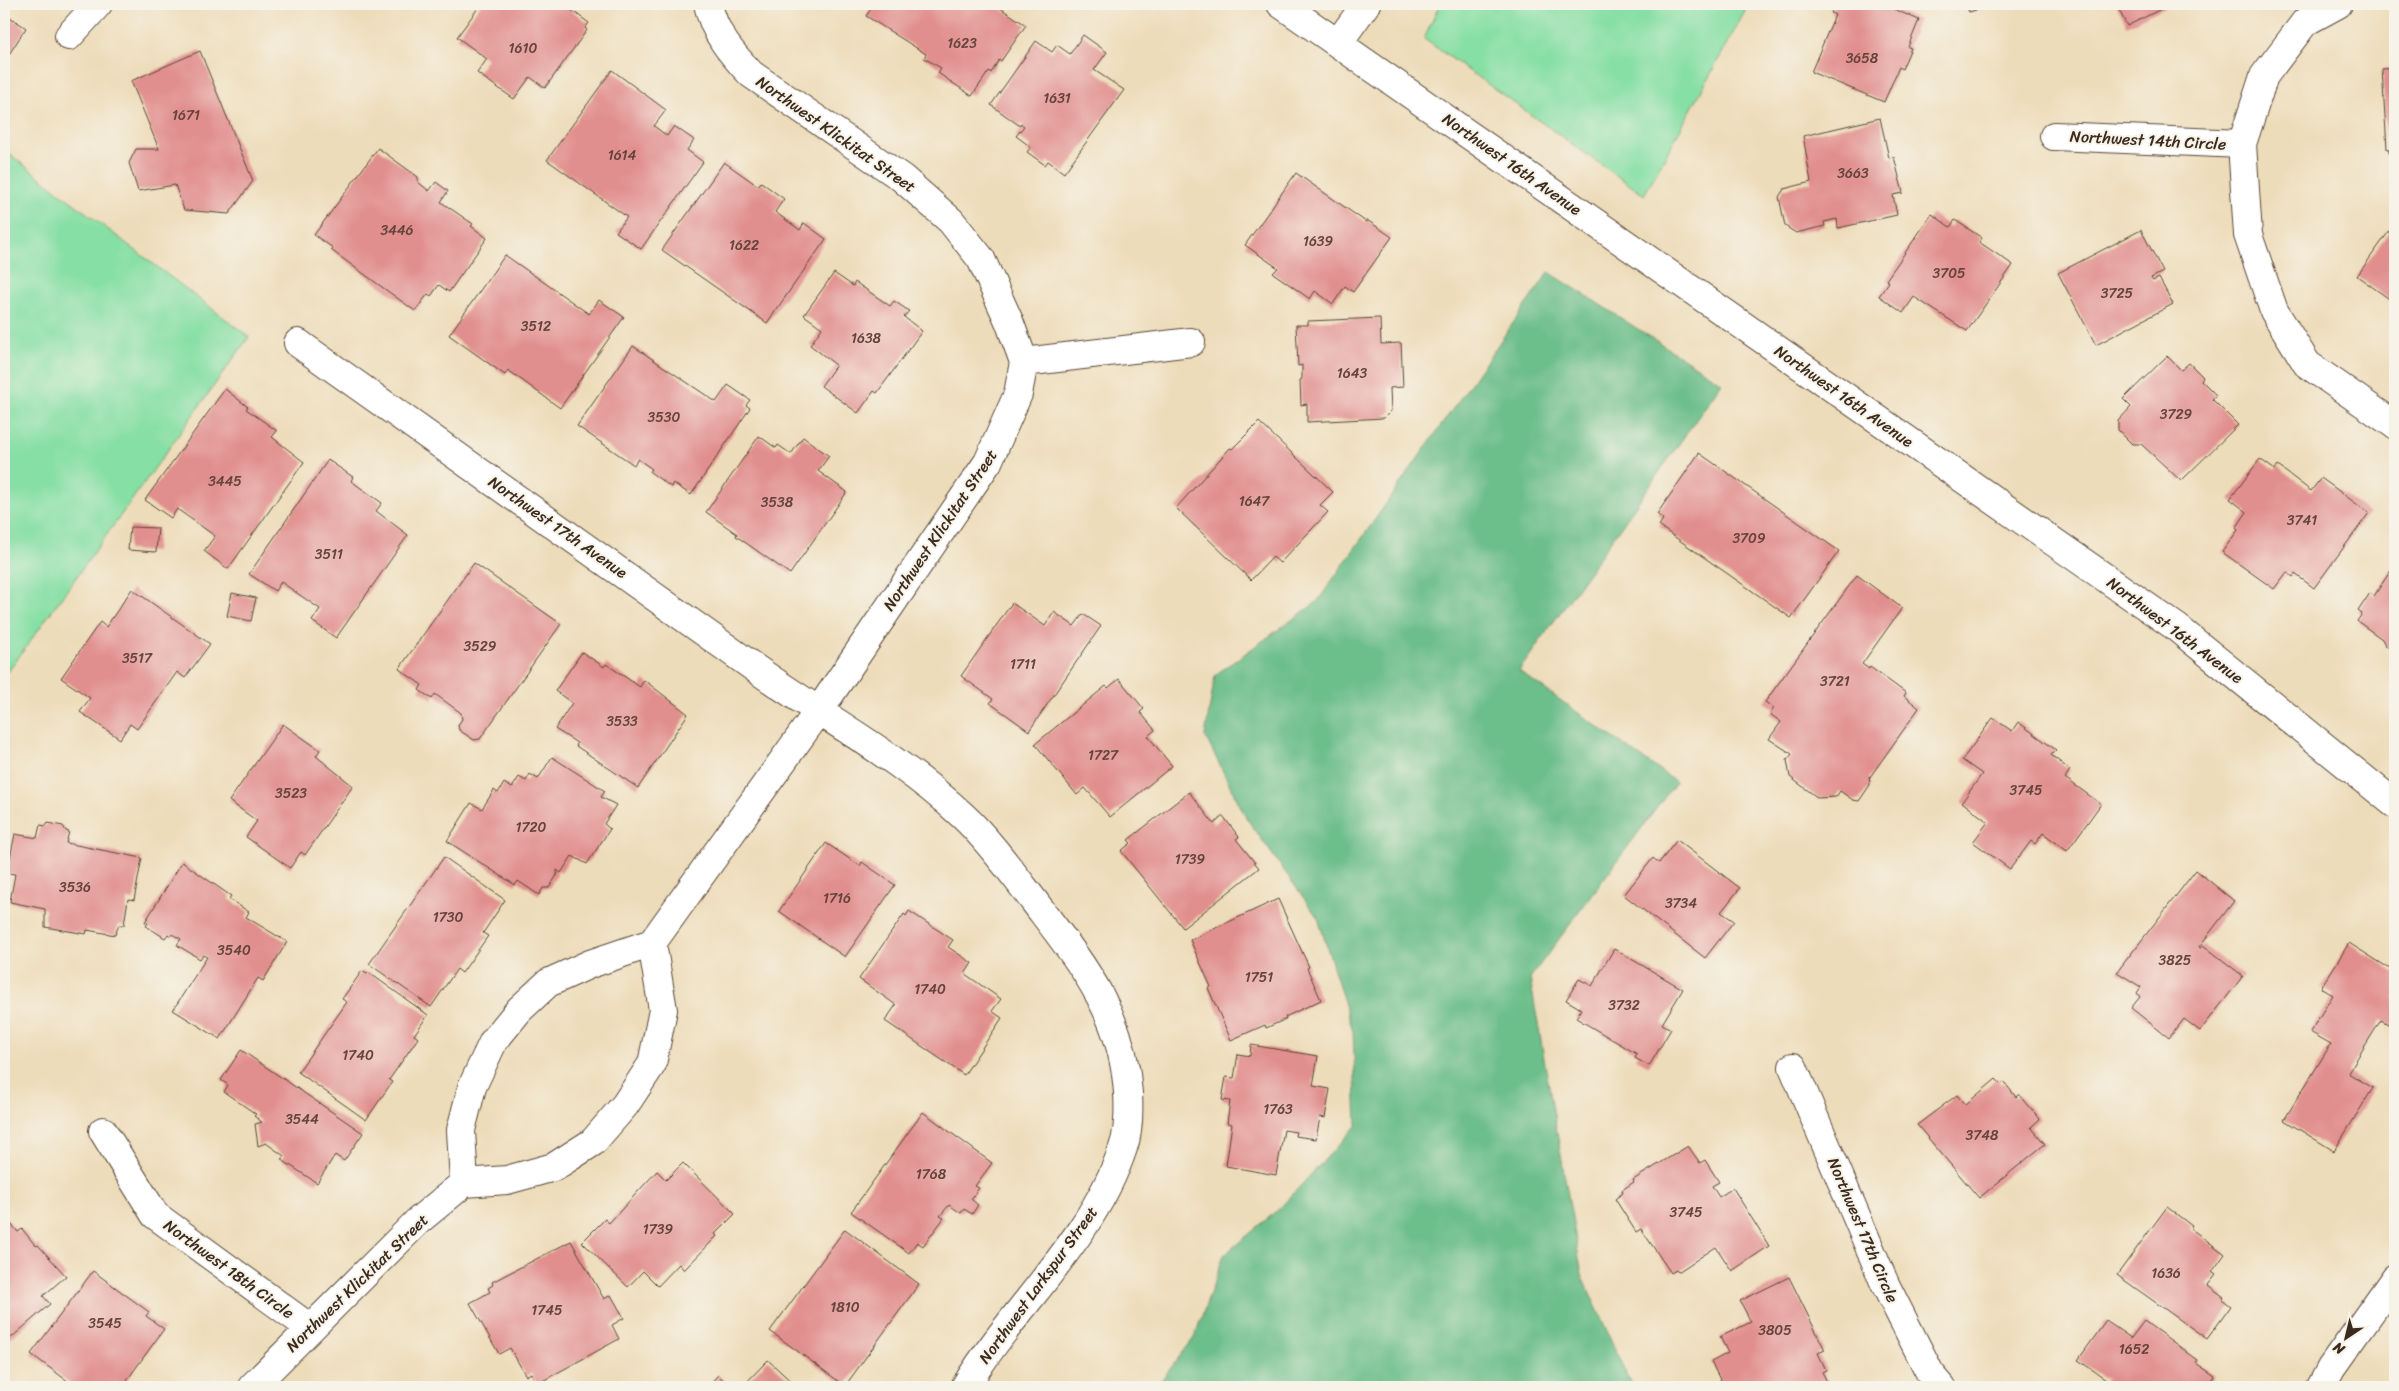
<svg xmlns="http://www.w3.org/2000/svg" width="2399" height="1391" font-family="Sriracha,sans-serif">
<style>
.green{fill:#86dfa4;stroke:#608461}
.forest{fill:#6cbe8a;stroke:#547454}
.building{fill:#e18f8e}
.lines{fill:none;stroke-linecap:round;stroke-linejoin:round}
.minor-casing{stroke:#564535;stroke-width:30}
.minor{stroke:#fff;stroke-width:28}
.labels{text-anchor:middle;dominant-baseline:central;stroke-width:4;stroke-linejoin:round;paint-order:stroke}
.number-label{font-size:14px;fill:#64433a}
.street-label{font-size:16px;fill:#3b2a1e;stroke:#f7f3e8}
</style>
<rect width="100%" height="100%" fill="#f7f3e8"/>
<filter id="ink" filterUnits="userSpaceOnUse"><feTurbulence type="fractalNoise" baseFrequency=".02" numOctaves="2"/><feDisplacementMap in="SourceGraphic" scale="10" xChannelSelector="R" yChannelSelector="G"/><feConvolveMatrix kernelMatrix="1 2 1 2 8 2 1 2 1" color-interpolation-filters="sRGB"/></filter>
<filter id="wash" filterUnits="userSpaceOnUse"><feTurbulence type="fractalNoise" baseFrequency=".0096" numOctaves="4" result="noise"/><feDisplacementMap in="SourceGraphic" scale="20" xChannelSelector="R" yChannelSelector="G"/><feGaussianBlur stdDeviation="1.12" result="paint"/><feColorMatrix in="noise" values="0 0 0 0 0 0 0 0 0 0 0 0 0 0 0 0 0 1.4 0 .05"/><feComposite in="paint" operator="in"/></filter>
<g filter="url(#wash)">
<rect width="100%" height="100%" fill="#eddcb9"/>
<!-- green -->
<path class="green" d="M1440 4H1749L1644 195 1424 39Z
M4 150 249 337 8 672 4 669Z"/>
<!-- forest -->
<path class="forest" d="M1549 272 1722 383 1519 671 1676 782 1530 978 1582 1275 1632 1387H1156L1194 1338 1224 1255 1279 1209 1357 1125 1353 1031 1318 918 1247 819 1205 736 1215 675 1317 602Z"/>
<g id="blocks">
<!-- building -->
<path class="building" d="M481 4H563L589 23 585 28 587 30 545 88 530 77 514 99 477 73 487 59 457 37Z
M874 4H994L1026 25 1001 61 999 60 991 73 989 71 972 96 938 73 941 68 924 58 926 54 866 16Z
M1835 4H1882L1919 20 1908 47 1911 48 1902 69 1899 67 1884 102 1811 72 1835 15 1831 13Z
M1966 4H1998L1969 12Z
M2116 4H2168L2169 5 2127 26Z
M4 13 26 28 4 62Z
M1083 35 1107 52 1094 70 1124 90 1064 173 1048 161 1045 165 1027 152 1031 147 1016 136 1024 126 1021 124 1020 126 991 105 1036 41 1052 52 1057 45 1070 54Z
M200 51 253 181 229 214 184 210 175 185 138 191 129 163 136 149H159L131 81Z
M2395 68V152L2389 153V149H2387L2382 69Z
M612 70 666 110 654 126 667 136 674 126 694 140 687 150 703 162 641 249 616 232 627 217 547 160Z
M1880 118 1889 158 1894 157 1903 193 1893 195 1897 215 1838 228 1837 219 1824 222 1825 226 1796 233 1785 226 1779 197 1784 189 1811 182 1803 136Z
M378 148 418 177V182L429 191 436 182 448 191 441 202 473 224 471 226 487 238 449 292 439 285 431 296 428 294 415 311 331 250 333 248 314 235Z
M724 162 758 186 761 182 784 199 775 212 800 230 804 223 826 239 767 323 662 250Z
M1296 173 1366 222 1367 220 1392 237 1353 292 1345 286 1333 304 1315 291 1310 299 1273 273 1278 268 1245 245Z
M1932 214 1950 227 1955 220 1982 238 1979 242 2013 265 1967 331 1914 297 1903 313 1879 296 1889 282 1886 280Z
M2395 223V303L2357 276Z
M2141 230 2163 272 2151 278 2153 281 2159 278 2173 304 2096 345 2058 273Z
M505 255 589 314 599 300 624 317 560 408 508 370 505 375 449 335Z
M834 273 853 286 855 282 890 306 894 301 909 311 904 317 922 331 877 393 874 391 858 413 821 386 836 365 810 345 822 328 804 315Z
M1380 318 1381 344 1401 343 1403 387 1390 388 1391 411 1384 418 1307 422V404L1301 405 1300 380 1302 379V365L1298 366 1296 325H1308V321Z
M633 346 716 402 728 385 750 400 746 405 750 408 691 495 673 483 671 487 650 472 652 469 638 459 634 465 577 426Z
M2167 356 2181 370 2189 363 2203 377 2201 380 2216 395 2212 399 2238 425 2181 481 2141 444H2132L2118 430V421L2131 407 2123 399Z
M225 389 248 407 246 409 277 431 272 437 304 462 228 569 204 551 215 536 177 509 171 518 145 500Z
M1259 422 1333 492 1320 505 1328 512 1280 563 1273 557 1251 580 1176 508 1230 448 1232 449Z
M759 436 776 448 778 445 791 454 803 437 829 456 818 471 847 492 790 574 736 536 737 534 706 512Z
M1699 453 1839 551 1791 618 1659 526 1663 519 1657 514Z
M2260 459 2275 470 2278 466 2311 491 2321 478 2369 513 2314 588 2295 574 2293 577 2287 572 2274 589 2222 552 2238 530 2236 528 2247 512 2230 499Z
M328 460 353 477 351 481 382 503 376 511 408 535 336 638 312 621 320 609 281 582 275 591 249 574Z
M130 527 158 528 156 552 128 550Z
M474 563 561 624 480 739 474 740 459 730 458 725 462 719 461 713 435 694 432 699 419 690 422 685 399 669Z
M2395 564V652L2385 645 2382 639 2357 621 2362 614 2358 611 2370 593 2374 596Z
M1857 575 1902 608 1862 664 1869 669 1870 667 1906 693 1904 696 1919 708 1870 777 1869 776 1870 785 1859 801 1853 800 1840 791 1836 797 1818 798 1790 777 1787 760 1792 754 1769 739 1781 722 1770 714 1774 708 1765 702Z
M132 589 210 644 185 678 177 672 137 729 130 724 120 739 80 712 90 698 61 678 100 622 106 627Z
M232 593 256 598 251 621 227 616Z
M1012 603 1045 626 1054 612 1074 626 1083 614 1101 626 1029 731 990 703 993 699 961 676Z
M582 652 604 667 606 664 640 687 644 680 688 714 638 788 576 746 577 743 555 729 572 703 555 691Z
M1119 679 1144 709 1140 712 1155 730 1148 736 1172 766 1110 817 1085 788 1077 795 1035 744 1106 686 1108 688Z
M1993 718 2012 731 2018 722 2056 750 2051 755 2070 770 2065 778 2101 804 2067 851 2043 833 2035 844 2031 841 2010 869 1973 842 1988 822 1962 802 1982 774 1962 760Z
M283 724 320 750 316 756 353 786 305 855 301 852 290 868 246 837 257 821 229 801Z
M552 757 605 791 601 797 616 805 604 824 610 829 587 864 572 856 561 873 557 870V875L549 888H543L539 895 518 881 515 885 447 841 471 803 482 809 494 790 498 793 504 783 512 788 519 777 526 781 530 774 538 779Z
M1189 792 1214 824 1223 816 1239 837 1236 839 1259 868 1183 928 1121 851 1131 843 1128 840Z
M48 823 63 826 66 831 69 832 66 843 142 858 134 900 128 899 124 925H119L115 935 87 930 86 934 45 927V909L10 902 15 874 7 873 15 834 37 838 40 825 46 826Z
M1677 840 1740 888 1721 912 1734 921 1705 958 1624 895 1653 858 1659 863Z
M826 843 860 866 862 862 895 885 845 957 779 911Z
M444 857 505 900 483 933 488 936 462 973 457 969 431 1007 369 964Z
M182 862 231 896 229 899 249 912 246 917 287 942 263 981 258 978 220 1039 173 1010 207 957 203 955 200 959 177 945 181 939 172 934 171 936 168 934 165 938 146 926 148 923 145 922Z
M2196 870 2234 901 2199 947 2201 948 2203 945 2243 976 2200 1031 2184 1019 2169 1038 2131 1008 2140 997 2137 993 2141 987 2117 972Z
M1278 899 1309 967 1307 968 1321 1000 1285 1017 1286 1019 1266 1028 1265 1025 1231 1040 1208 988 1211 987 1190 940Z
M909 911 953 940 948 947 972 963 965 974 1001 999 992 1011 1002 1018 964 1075 885 1021 896 1005 859 979 904 914 906 916Z
M2349 943 2395 972V1028L2381 1020 2348 1073 2373 1088 2334 1151 2284 1120 2331 1044 2310 1032 2333 995 2321 988Z
M1614 949 1683 989 1662 1024 1671 1029 1649 1066 1635 1058 1637 1054 1576 1018 1581 1009 1566 1000 1579 979 1592 986Z
M362 971 367 974 368 972 428 1015 414 1035 418 1038 389 1080 392 1082 366 1120 298 1072 347 1002 342 999Z
M1251 1045 1318 1056 1313 1086 1330 1089 1325 1118 1320 1117 1316 1139 1295 1136 1296 1132 1284 1130 1276 1175 1226 1166 1232 1124 1227 1123 1230 1101 1222 1100 1226 1077 1234 1078 1238 1054 1250 1056Z
M241 1050 363 1133 344 1161 335 1155 317 1183 282 1160 284 1156 266 1143 258 1146 255 1124 262 1122 254 1116 256 1114 224 1092 228 1085 221 1080Z
M1996 1079 2001 1084 2004 1082 2016 1097 2019 1094 2040 1119 2031 1127 2045 1144 1979 1198 1917 1125 1957 1095 1965 1105Z
M923 1112 992 1163 975 1186 979 1188 971 1199 978 1205 972 1214 964 1209 961 1213 949 1205 940 1216 944 1218 923 1246 917 1242 909 1253 851 1212Z
M1688 1146 1700 1163 1705 1160 1719 1182 1712 1186 1719 1197 1733 1188 1769 1246 1732 1271 1716 1247 1678 1272 1676 1270 1671 1273 1641 1229 1636 1232 1615 1199 1623 1193 1622 1190 1634 1182 1633 1180Z
M683 1163 735 1214 715 1234 717 1236 684 1270 679 1264 658 1286 643 1271 628 1287 582 1242 605 1219 609 1223 657 1171 666 1180Z
M2167 1207 2192 1226 2190 1228 2225 1254 2212 1272 2216 1275 2208 1285 2224 1297 2222 1299 2231 1306 2207 1339 2117 1275Z
M4 1216 18 1232 22 1229 36 1246 38 1245 66 1276 43 1296 50 1304 4 1344Z
M845 1229 919 1284 845 1386 770 1331Z
M571 1241 604 1299 611 1295 624 1318 612 1325 619 1339 537 1384 531 1373 526 1376 510 1348 499 1354 470 1303 490 1292 488 1288 493 1285 492 1282Z
M93 1271 149 1312 146 1316 164 1329 122 1387H72L73 1385 31 1354Z
M1789 1277 1825 1350 1818 1353 1826 1370 1822 1372 1830 1387H1724L1711 1362 1728 1353 1720 1337 1751 1322 1740 1301Z
M2106 1321 2131 1338 2144 1321 2198 1360 2196 1363 2215 1376 2207 1387H2100L2106 1379 2078 1360Z
M768 1360 797 1387H742Z
M718 1375 731 1387H707Z"/>
</g>
</g>
<g filter="url(#ink)">
<use href="#blocks" fill-opacity="0" stroke="#564535" stroke-width="1"/>
<g class="lines">
<defs>
<path id="minor" d="M1281 4 2176 627 2395 804
M2338 4 2305 22 2264 76 2242 144 2248 235 2274 311 2307 364 2395 425
M69 36 98 4
M1338 43 1366 4
M2054 136 2242 144
M298 343 759 671C827 719 902 759 963 816 987 838 1014 875 1034 901 1081 963 1123 1013 1128 1093 1129 1111 1129 1132 1123 1148 1092 1240 1014 1306 965 1387
M1024 362 1191 342
M1793 1067 1885 1284 1930 1373 1942 1387
M103 1131 155 1215 310 1328
M464 1183 461 1130 472 1087 493 1042 519 1010 548 983 590 964 652 943 818 712 988 462 1018 394 1024 362 1009 321 981 259 951 221 902 178 751 74C731 53 714 33 708 4
M252 1387 418 1221 464 1183 507 1180 554 1167 593 1142 625 1105 652 1064 663 1010 652 943
M2321 1387 2331 1368 2395 1278"/>
</defs>
<!-- minor casing -->
<use href="#minor" class="minor-casing"/>
<!-- minor -->
<use href="#minor" class="minor"/>
</g>
</g>
<g class="labels">
<!-- number labels -->
<g class="number-label">
<text x="962" y="43">1623</text>
<text x="523" y="48">1610</text>
<text x="1862" y="58">3658</text>
<text x="1057" y="98">1631</text>
<text x="186" y="115">1671</text>
<text x="622" y="155">1614</text>
<text x="1853" y="173">3663</text>
<text x="397" y="230">3446</text>
<text x="1318" y="241">1639</text>
<text x="744" y="245">1622</text>
<text x="1949" y="273">3705</text>
<text x="2117" y="293">3725</text>
<text x="536" y="326">3512</text>
<text x="866" y="338">1638</text>
<text x="1352" y="373">1643</text>
<text x="2176" y="414">3729</text>
<text x="664" y="417">3530</text>
<text x="225" y="481">3445</text>
<text x="1254" y="501">1647</text>
<text x="777" y="502">3538</text>
<text x="2302" y="520">3741</text>
<text x="1749" y="538">3709</text>
<text x="329" y="554">3511</text>
<text x="480" y="646">3529</text>
<text x="137" y="658">3517</text>
<text x="1023" y="664">1711</text>
<text x="1835" y="681">3721</text>
<text x="622" y="721">3533</text>
<text x="1103" y="755">1727</text>
<text x="2026" y="790">3745</text>
<text x="291" y="793">3523</text>
<text x="531" y="827">1720</text>
<text x="1190" y="859">1739</text>
<text x="75" y="887">3536</text>
<text x="837" y="898">1716</text>
<text x="1681" y="903">3734</text>
<text x="448" y="917">1730</text>
<text x="234" y="950">3540</text>
<text x="2175" y="960">3825</text>
<text x="1259" y="977">1751</text>
<text x="930" y="989">1740</text>
<text x="1624" y="1005">3732</text>
<text x="358" y="1055">1740</text>
<text x="1278" y="1109">1763</text>
<text x="302" y="1119">3544</text>
<text x="1982" y="1135">3748</text>
<text x="931" y="1174">1768</text>
<text x="1686" y="1212">3745</text>
<text x="658" y="1229">1739</text>
<text x="2166" y="1273">1636</text>
<text x="845" y="1307">1810</text>
<text x="547" y="1310">1745</text>
<text x="105" y="1323">3545</text>
<text x="1775" y="1330">3805</text>
<text x="2134" y="1349">1652</text>
</g>
<!-- street labels -->
<g class="street-label">
<text transform="translate(836 134) rotate(35)">Northwest Klickitat Street</text>
<text transform="translate(2148 140) rotate(3)">Northwest 14th Circle</text>
<text transform="translate(1512 164) rotate(35)">Northwest 16th Avenue</text>
<text transform="translate(1844 396) rotate(35)">Northwest 16th Avenue</text>
<text transform="translate(558 527) rotate(35)">Northwest 17th Avenue</text>
<text transform="translate(940 530) rotate(-56)">Northwest Klickitat Street</text>
<text transform="translate(2175 630) rotate(37)">Northwest 16th Avenue</text>
<text transform="translate(1863 1230) rotate(67)">Northwest 17th Circle</text>
<text transform="translate(229 1269) rotate(36)">Northwest 18th Circle</text>
<text transform="translate(357 1283) rotate(-44)">Northwest Klickitat Street</text>
<text transform="translate(1038 1285) rotate(-54)">Northwest Larkspur Street</text>
</g>
</g>
<!-- margin -->
<rect width="2399" height="1391" fill="none" stroke="#f7f3e8" stroke-width="20"/>
<!-- north arrow -->
<g transform="translate(2346 1338) rotate(215)" stroke="#f7f3e8" stroke-width="4" paint-order="stroke">
<path d="M0-4L9 19L0 12L-9 19Z" fill="#3b2a1e"/>
<text y="-8" font-size="14" font-weight="bold" text-anchor="middle" fill="#3b2a1e">N</text>
</g>
</svg>
